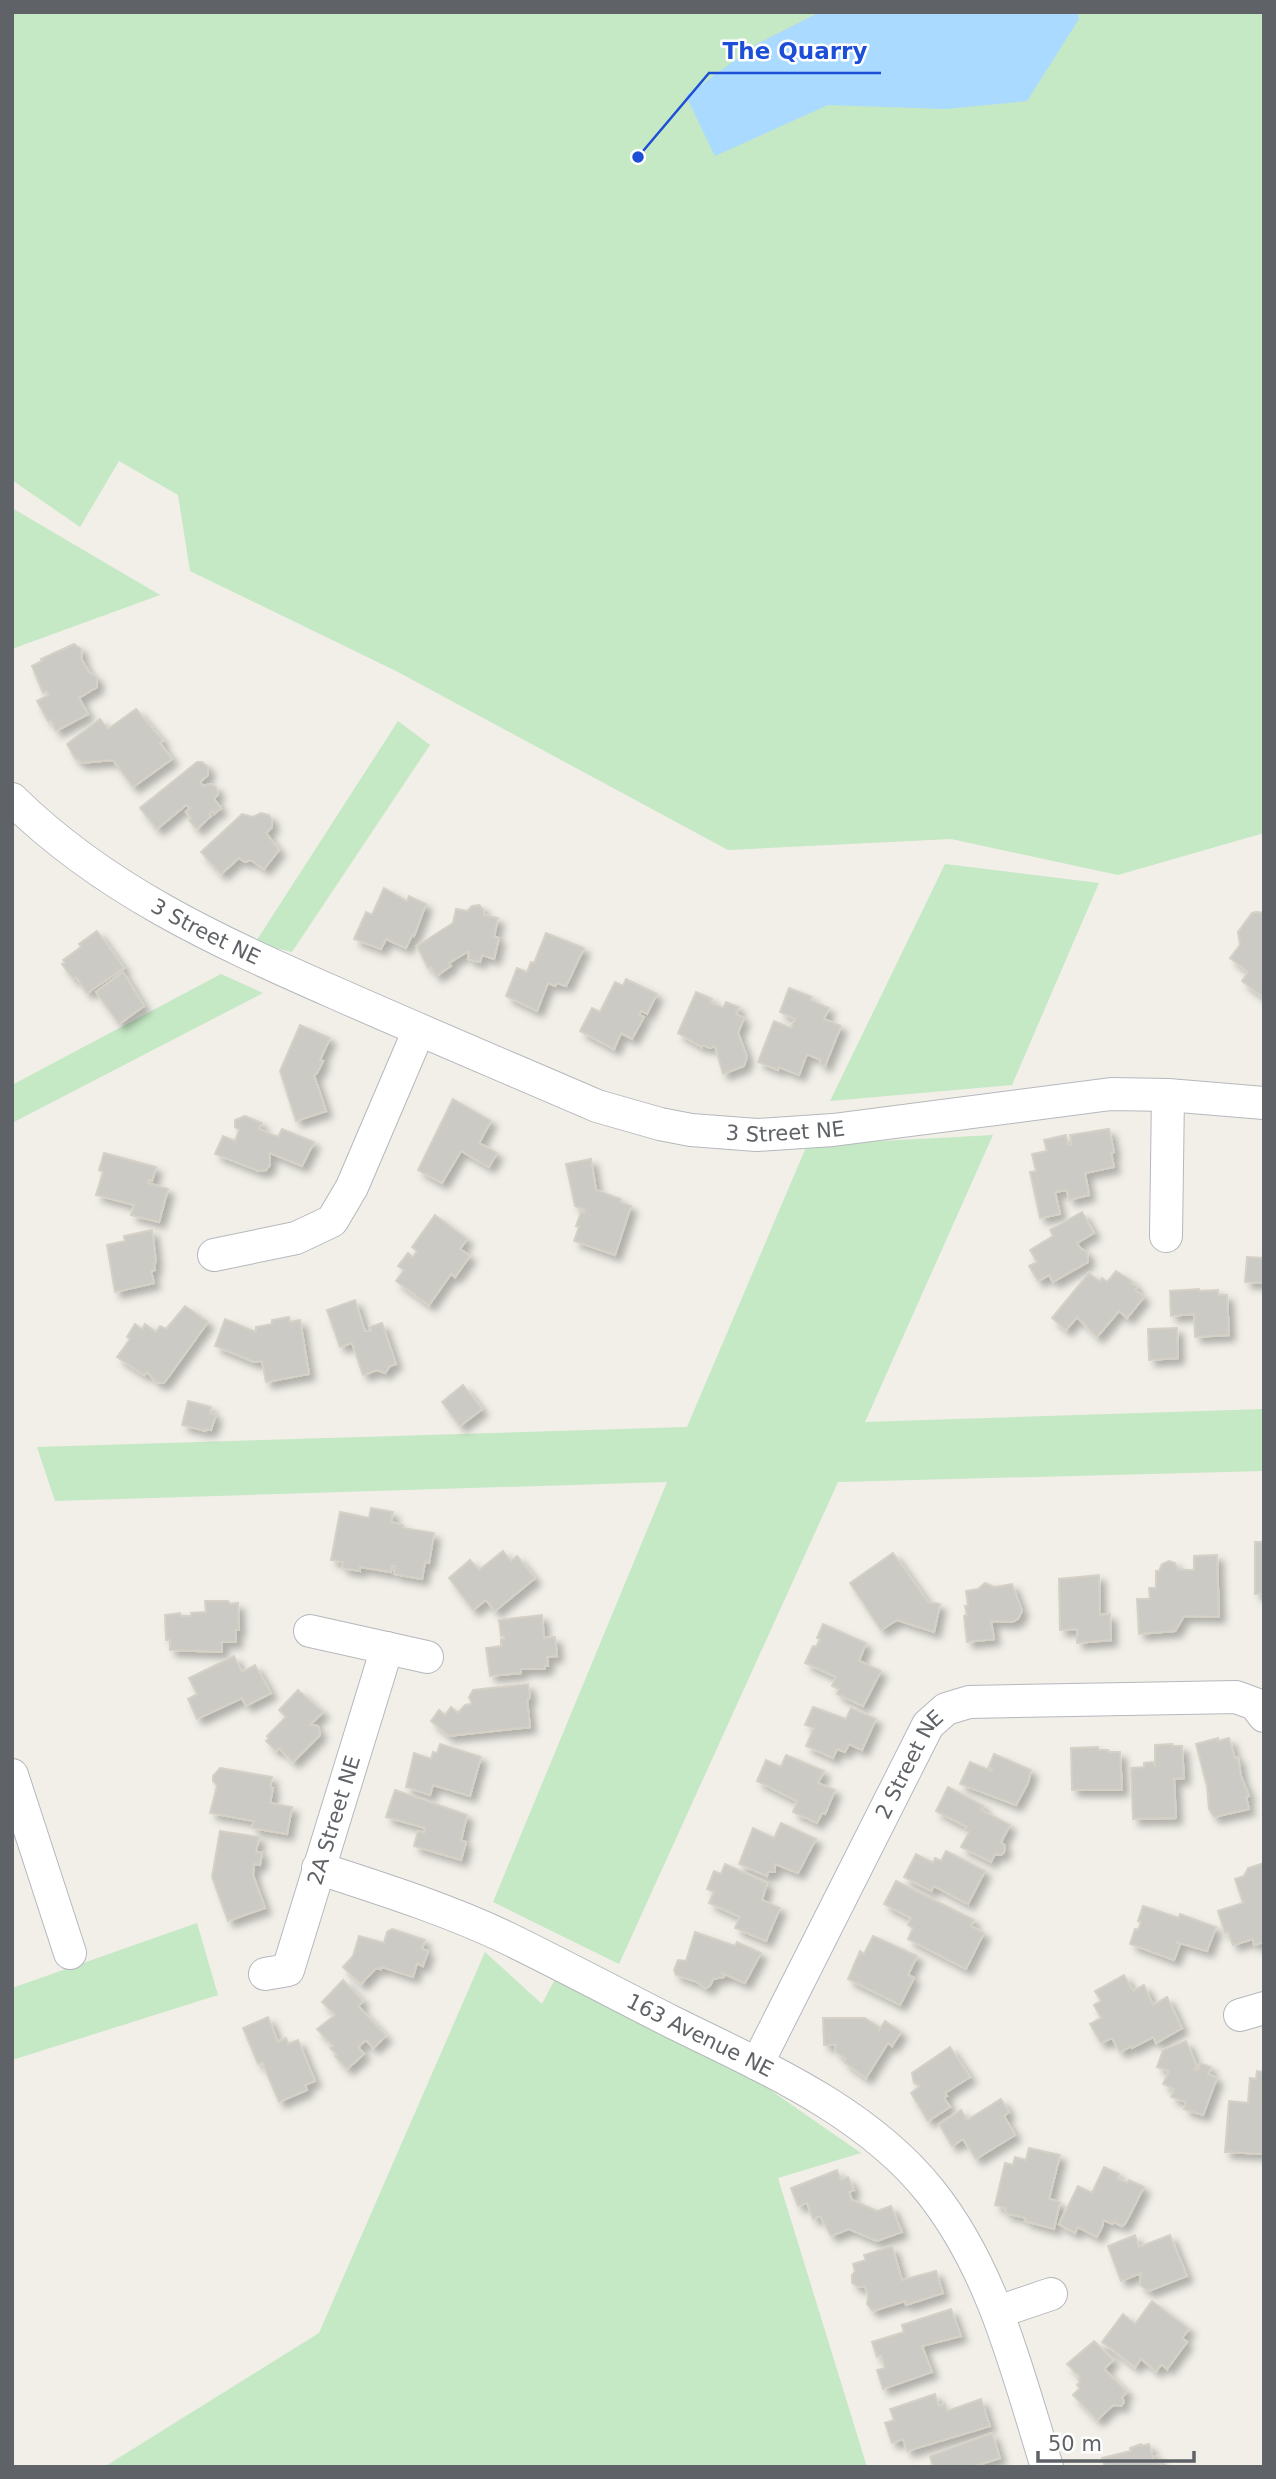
<svg xmlns="http://www.w3.org/2000/svg" width="1276" height="2479" font-family="'DejaVu Sans',sans-serif">
<style>
.green{fill:#c5e8c5}
.water{fill:#aadaff}
.building{fill:#cccac5;stroke:#d6d1c6;stroke-width:2;filter:url(#shadow)}
.lines{fill:none;stroke-linecap:round;stroke-linejoin:round}
.minor-casing{stroke:#b5b8bc;stroke-width:34}
.minor{stroke:#fff;stroke-width:32}
.labels{text-anchor:middle;dominant-baseline:central;stroke-width:5;stroke-linejoin:round;paint-order:stroke}
.street-label{font-size:21px;fill:#5f6368;stroke:#fff}
.leader{fill:none;stroke:#1d4ed8;stroke-width:2.5}
.callout-dot{fill:#1d4ed8;stroke:#fff;stroke-width:2.5}
.callout-label{font-size:23px;text-anchor:middle;font-weight:bold;fill:#1d4ed8;stroke:#fff;stroke-width:5;stroke-linejoin:round;paint-order:stroke}
</style>
<defs>
<filter id="shadow"><feDropShadow dx="6" dy="6" stdDeviation="3.5" flood-color="#0004"/></filter>
</defs>
<rect width="100%" height="100%" fill="#f1efe8"/>
<!-- green -->
<path class="green" d="M12 12H1264V833L1118 875 951 839 728 850 398 672 190 571 178 495 119 461 80 527 12 480Z
M12 508 160 595 12 649Z
M398 721 430 745 292 952 255 943Z
M945 864 1099 883 1012 1085 830 1101Z
M221 974 263 993 12 1123V1085Z
M993 1135 865 1422 1264 1409V1471L838 1482 619 1964 493 1902 667 1482 55 1501 37 1447 687 1427 807 1145Z
M197 1923 218 1995 12 2060V1988Z
M485 1952 542 2004 555 1979 743 2071 861 2153 778 2178 867 2467H104L319 2333Z"/>
<!-- water -->
<path class="water" d="M820 12H1077L1079 19 1027 101 946 109 828 105 715 156 686 96 757 44Z"/>
<!-- building -->
<path class="building" d="M74 644 81 649 82 660 89 672 97 678V687L79 698 88 714 56 731 51 720 48 721 37 701 49 695 47 691 43 693 32 666 42 661 41 659Z
M136 709 163 741 160 743 172 759 133 787 113 760 81 763 78 759 76 760 67 744 100 719 108 729Z
M197 762H202L208 767V775L200 782 203 786 210 784 216 787 218 794 214 799 221 808 214 814 212 811 209 814 211 816 197 829 189 820 191 818 186 812 190 808 186 805 157 829 140 808Z
M261 813 269 815 272 820V827L266 833 279 850 264 869 251 860 245 862 239 858 221 874 201 852 242 814 253 817Z
M384 888 407 901 409 896 426 904 414 936 412 935 406 948 386 939 381 949 354 939 366 912 372 915Z
M479 905 483 909 484 915 498 918 494 937 499 938 494 959 482 955 480 962 468 959 469 952H467L449 963 451 966 436 976 431 967 428 968 417 946 453 923 456 909 467 911 472 906Z
M1256 912 1264 913V998L1242 981 1248 972 1230 958 1240 945 1238 932 1252 913Z
M97 931 124 968 87 993 76 977 73 979 62 964 65 963 63 960 81 947 79 944Z
M546 933 584 948 566 986 557 983 555 986 548 983 537 1011 506 996 517 968 527 972 531 962 534 963Z
M123 972 144 1006 119 1024 96 992Z
M626 979 657 994 647 1014 641 1011 639 1015 644 1017 632 1039 621 1033 614 1049 580 1031 592 1008 600 1012 615 982 623 986Z
M789 988 812 997 810 1000 829 1008 824 1019 841 1026 825 1066 820 1064 821 1060 807 1054 799 1075 779 1067 778 1070 758 1062 774 1021 791 1028 795 1019 780 1012Z
M696 992 712 999 710 1002 723 1008 726 1002 739 1007 736 1014 744 1018 738 1033 747 1057 744 1066 723 1074 715 1046 710 1048 703 1045 702 1047 678 1033Z
M300 1025 330 1038 320 1060 323 1061 317 1073 314 1075 326 1111 296 1121 280 1071Z
M453 1099 491 1121 479 1143 497 1153 489 1167 461 1151 442 1183 418 1170Z
M245 1116 262 1123 259 1129 278 1137 282 1129 314 1142 302 1166 270 1153V1165L266 1170 259 1171 215 1154 223 1136 235 1141 239 1130 235 1127V1120Z
M1109 1129 1114 1152 1111 1153 1114 1167 1085 1173 1089 1195 1069 1200 1067 1190 1055 1192 1060 1214 1040 1218 1030 1172 1036 1171 1032 1154 1047 1151 1044 1140 1066 1135 1068 1145H1072L1070 1135Z
M104 1153 156 1167 152 1181 149 1180 148 1183 168 1189 159 1222 131 1215 134 1205 96 1195 103 1172 99 1170Z
M591 1159 596 1190 621 1199 620 1202 631 1206 615 1255 574 1241 579 1227 576 1226 581 1212 584 1213 585 1210 575 1206 566 1164Z
M1082 1212 1094 1233 1077 1243 1080 1248 1087 1252 1088 1262 1053 1282 1049 1275 1038 1281 1029 1266 1037 1262 1030 1250 1053 1236 1050 1230Z
M435 1215 467 1239 460 1249 470 1256 455 1277 451 1274 429 1305 396 1281 404 1270 398 1266 408 1253 413 1257 417 1251 412 1247Z
M152 1230 156 1262 154 1263 155 1270 151 1271 154 1283 115 1292 107 1245 125 1241 124 1236Z
M1247 1257 1264 1258V1283L1245 1282Z
M1116 1271 1133 1282 1131 1283 1137 1287 1135 1290 1144 1297 1127 1318 1119 1311 1097 1337 1077 1317 1066 1330 1052 1318 1089 1273 1100 1282 1102 1278 1107 1282Z
M1199 1289V1291L1218 1290V1295H1227L1229 1335 1195 1337 1194 1314 1171 1316 1170 1291Z
M355 1300 365 1331H371L370 1327 382 1323 396 1364 390 1366 385 1373 377 1370 363 1375 352 1343 340 1347 327 1310Z
M185 1306 208 1322 164 1383 156 1382 147 1372 144 1375 117 1357 130 1339 127 1337 135 1324 142 1329 145 1324 156 1332 160 1326 166 1329Z
M289 1317 290 1322 300 1320 309 1374 266 1382 262 1361 254 1362 215 1346 225 1319 256 1332V1327L272 1324V1320Z
M1177 1328 1178 1358 1149 1360 1148 1329Z
M463 1385 482 1409 460 1426 442 1402Z
M188 1401 211 1407 210 1413 216 1415 211 1430 206 1429V1431L182 1425Z
M371 1508 393 1512 391 1522 403 1525V1528L434 1533 429 1563 425 1562 422 1579 394 1574 395 1566H392L391 1572 360 1567V1571L342 1568 343 1562 331 1560 340 1512 369 1518Z
M1255 1542H1264V1594H1255Z
M503 1551 511 1561 517 1556 535 1578 495 1611 486 1600 473 1610 449 1578 470 1560 479 1570Z
M893 1553 928 1602 940 1604 934 1632 897 1620 881 1630 850 1583Z
M1217 1555 1219 1617 1184 1616 1175 1631 1139 1634 1137 1599H1150L1149 1588H1156V1571H1159L1162 1564 1169 1561 1175 1563 1178 1570H1194V1556Z
M1099 1575 1100 1615 1110 1614 1111 1640 1077 1643V1629L1060 1630 1059 1579Z
M985 1583 994 1587 1012 1584 1022 1611 1018 1619 1012 1622 991 1621 994 1639 967 1642 964 1616 967 1615 965 1606H968L966 1591 978 1589Z
M205 1601H228L230 1604 238 1603 239 1630H236V1642H222V1652L170 1650V1640H166L165 1615 180 1613 181 1616H192L191 1613 206 1612Z
M542 1615 544 1638 555 1637 557 1656 547 1657 548 1666H545V1669H521V1673L490 1676 486 1648 501 1646V1639H504V1636H501L499 1620Z
M823 1624 866 1643 859 1661 881 1671 863 1706 837 1694 839 1689 832 1686 836 1677 805 1663 813 1646 816 1647 820 1639 817 1638Z
M234 1656 242 1672 255 1665 271 1693 246 1706 242 1698 197 1719 188 1699 197 1694 189 1678Z
M528 1684 530 1698 527 1699 530 1727 449 1736 431 1721 439 1710 445 1715 451 1707 458 1713 465 1705 472 1704 469 1697 473 1690Z
M298 1690 323 1712 310 1725 318 1726 320 1735 293 1762 279 1748 276 1751 266 1741 269 1738 267 1736 286 1717 279 1710Z
M813 1707 846 1719 851 1708 876 1719 862 1750 849 1744 845 1752 837 1749 833 1758 806 1746 814 1728 805 1725Z
M1218 1738V1741L1229 1738 1235 1758 1238 1757 1241 1776 1249 1796 1246 1797 1249 1809 1214 1817 1209 1809 1207 1786 1196 1744Z
M440 1744 481 1757 470 1796 433 1785 430 1795 406 1787 414 1753 431 1759 433 1752 437 1753Z
M1172 1744V1746H1182L1184 1778 1174 1779 1176 1818 1133 1819 1131 1768 1144 1767V1763L1153 1762 1155 1767V1745Z
M1098 1747 1099 1750H1108V1752H1120L1122 1790H1072L1071 1748Z
M994 1754 1031 1770 1028 1783 1016 1805 960 1784 970 1762 991 1771 992 1769 988 1768Z
M786 1755 824 1771 818 1783 835 1790 825 1814 822 1813 817 1823 793 1812 797 1801 757 1781 766 1760 781 1767Z
M220 1768 272 1777 270 1787 273 1788 270 1803 292 1807 287 1834 252 1828 254 1821 210 1813 217 1786 213 1781V1776Z
M948 1787 984 1806 981 1810 1010 1825 1001 1842 1005 1846 1004 1852 1001 1855 995 1854 991 1862 961 1847 969 1832 965 1830 967 1827 936 1811Z
M395 1790 467 1815 461 1841 466 1842 461 1860 414 1846 418 1831 424 1833 425 1828 386 1817Z
M781 1823 816 1839 798 1873 775 1864V1872H768L767 1876 739 1864 753 1828 774 1838Z
M220 1831 259 1837 256 1852H262L260 1865 254 1864 253 1875 265 1908 228 1921 212 1877Z
M946 1851 985 1871 968 1904 934 1886 931 1891 904 1877 916 1854 933 1863 935 1858 941 1861Z
M1264 1863V1942L1254 1945 1253 1939 1233 1945 1228 1932 1225 1933 1218 1911 1243 1903 1235 1879 1244 1876 1248 1868Z
M725 1864 767 1883 762 1900 780 1908 766 1941 735 1928 740 1917 709 1903 714 1892 707 1889 714 1871 721 1874Z
M896 1881 974 1920 971 1926 984 1933 966 1969 908 1939 913 1928 908 1925 911 1918 884 1904Z
M1143 1906 1179 1918 1180 1914 1216 1927 1207 1951 1176 1942 1180 1944 1174 1960 1130 1944 1135 1929 1138 1930 1141 1922 1138 1921Z
M392 1929 425 1940 422 1949 428 1951 423 1966 417 1963 413 1977 382 1967 381 1969 376 1968 361 1984 343 1967 353 1956 359 1936 384 1943 387 1932Z
M695 1932 735 1946 737 1942 761 1953 745 1983 722 1973 724 1977 713 1979 710 1986 705 1988 697 1982 676 1975 674 1970 678 1960 686 1961Z
M873 1936 917 1956 908 1975 914 1978 900 2005 848 1979 860 1951 864 1954Z
M1124 1975 1133 1991 1144 1985 1153 2005 1167 1997 1182 2028 1156 2043 1153 2037 1132 2048 1131 2046 1120 2052 1112 2038 1101 2043 1090 2024 1101 2018 1094 2005 1101 2001 1095 1991Z
M343 1980 363 2001 358 2006 386 2036 373 2048 366 2040 358 2047 364 2054 347 2069 335 2056 337 2055 330 2048 333 2046 317 2029 335 2015 322 2002Z
M268 2017 278 2042 286 2038 288 2044 298 2040 315 2081 305 2085 307 2090 279 2102 262 2062 258 2064 243 2028Z
M823 2018H865L879 2027V2030L885 2021 901 2032 892 2046 888 2043 886 2046 866 2078 844 2062 846 2059 835 2051 836 2045H824Z
M1186 2041 1197 2066 1194 2069 1198 2070 1200 2063 1211 2067 1208 2074 1217 2078 1203 2115 1184 2109 1186 2102 1171 2097 1174 2089 1163 2084 1169 2071 1157 2067 1163 2050Z
M950 2047 970 2077 945 2093 947 2096 944 2098 950 2107 928 2121 911 2093 920 2086 914 2083 912 2073Z
M1257 2071 1264 2072V2154L1225 2152 1229 2101 1248 2103 1250 2078 1256 2079Z
M1001 2099 1009 2112 1004 2116 1015 2135 976 2159 963 2139 952 2146 939 2124 961 2110 967 2120Z
M1029 2148 1060 2155 1049 2199 1060 2202 1054 2229 1025 2221 1026 2218 1005 2213 1006 2208 995 2205 1005 2163 1013 2165 1015 2157 1026 2160Z
M1104 2167 1119 2174 1117 2178 1127 2183 1129 2180 1144 2187 1125 2224 1122 2226 1114 2222 1113 2224 1103 2220V2225L1097 2237 1078 2227 1075 2233 1059 2224 1078 2186 1092 2193Z
M837 2170 841 2180 848 2177 854 2190 849 2192 852 2200 877 2211 891 2206 902 2232 877 2241 849 2229 831 2236 820 2216 813 2219 807 2203 798 2206 791 2188Z
M1135 2235 1139 2247 1170 2235 1187 2276 1149 2291 1140 2285 1141 2273 1121 2281 1108 2246Z
M892 2246 902 2280 936 2271 943 2293 906 2305 905 2301 873 2311 871 2309 867 2304 868 2296 865 2286 858 2287 852 2283V2275L855 2271 853 2264 866 2260 864 2255Z
M1152 2301 1189 2329 1182 2338 1187 2342 1167 2369 1162 2364 1156 2371 1141 2359 1135 2367 1102 2342 1123 2314 1135 2324Z
M951 2309 961 2336 922 2346 932 2372 883 2389 877 2370 885 2368 881 2355 877 2357 872 2342 904 2332 902 2325Z
M1094 2341 1113 2360 1104 2369 1127 2392 1122 2397 1124 2402 1121 2406 1113 2405 1097 2420 1073 2395 1080 2388 1077 2385 1080 2382 1078 2379 1080 2377 1067 2364Z
M935 2394 939 2406 945 2404 947 2411 981 2399 990 2426 907 2451 903 2439 892 2443 885 2423 894 2420 890 2409Z
M992 2433 1000 2458 972 2467H933L930 2456Z
M1141 2444 1142 2446 1149 2444 1153 2458 1157 2456 1161 2467H1105L1102 2458 1131 2451 1130 2448Z"/>
<g class="lines">
<defs>
<g id="minor">
<path id="s1" d="M12 799C103 889 217 941 333 992 421 1031 509 1068 597 1106L660 1124 691 1130 757 1135 833 1130 1111 1094 1168 1095 1264 1103"/>
<path d="M1166 1236 1168 1095"/>
<path d="M214 1255 296 1238 332 1221 352 1187 419 1030"/>
<path d="M310 1631 427 1657"/>
<path d="M12 1775 70 1953"/>
<path id="s2" d="M318 1868C382 1889 446 1909 507 1938 562 1965 617 1994 672 2022 763 2067 865 2110 930 2191 994 2271 1017 2372 1047 2467"/>
<path id="s3" d="M265 1974 288 1970 387 1648"/>
<path d="M1240 2015 1264 2008"/>
<path id="s4" d="M757 2064 928 1725 946 1709 969 1702 1236 1697 1255 1704 1264 1716"/>
<path d="M998 2312 1051 2294"/>
</g>
</defs>
<!-- minor casing -->
<use href="#minor" class="minor-casing"/>
<!-- minor -->
<use href="#minor" class="minor"/>
</g>
<g class="labels">
<!-- street labels -->
<g class="street-label">
<text stroke="none"><textPath href="#s1" startOffset="236">3 Street NE</textPath></text>
<text stroke="none"><textPath href="#s1" startOffset="856">3 Street NE</textPath></text>
<text stroke="none"><textPath href="#s4" startOffset="336">2 Street NE</textPath></text>
<text stroke="none"><textPath href="#s3" startOffset="180">2A Street NE</textPath></text>
<text stroke="none"><textPath href="#s2" startOffset="418">163 Avenue NE</textPath></text>
</g>
</g>
<!-- callouts -->
<path class="leader" d="M638 157L709 73H881"/>
<circle class="callout-dot" cx="638" cy="157" r="7"/>
<g class="callout-label">
<text x="795" y="59">The Quarry</text>
</g>
<!-- border -->
<rect width="1276" height="2479" fill="none" stroke="#5f6368" stroke-width="28"/>
<!-- scale -->
<path d="M1038 2451v10h156v-10" fill="none" stroke="#5f6368" stroke-width="3.5"/>
<text x="1048" y="2451" font-size="21" fill="#5f6368" stroke="#ffffff" stroke-width="5" paint-order="stroke">50 m</text>
</svg>
